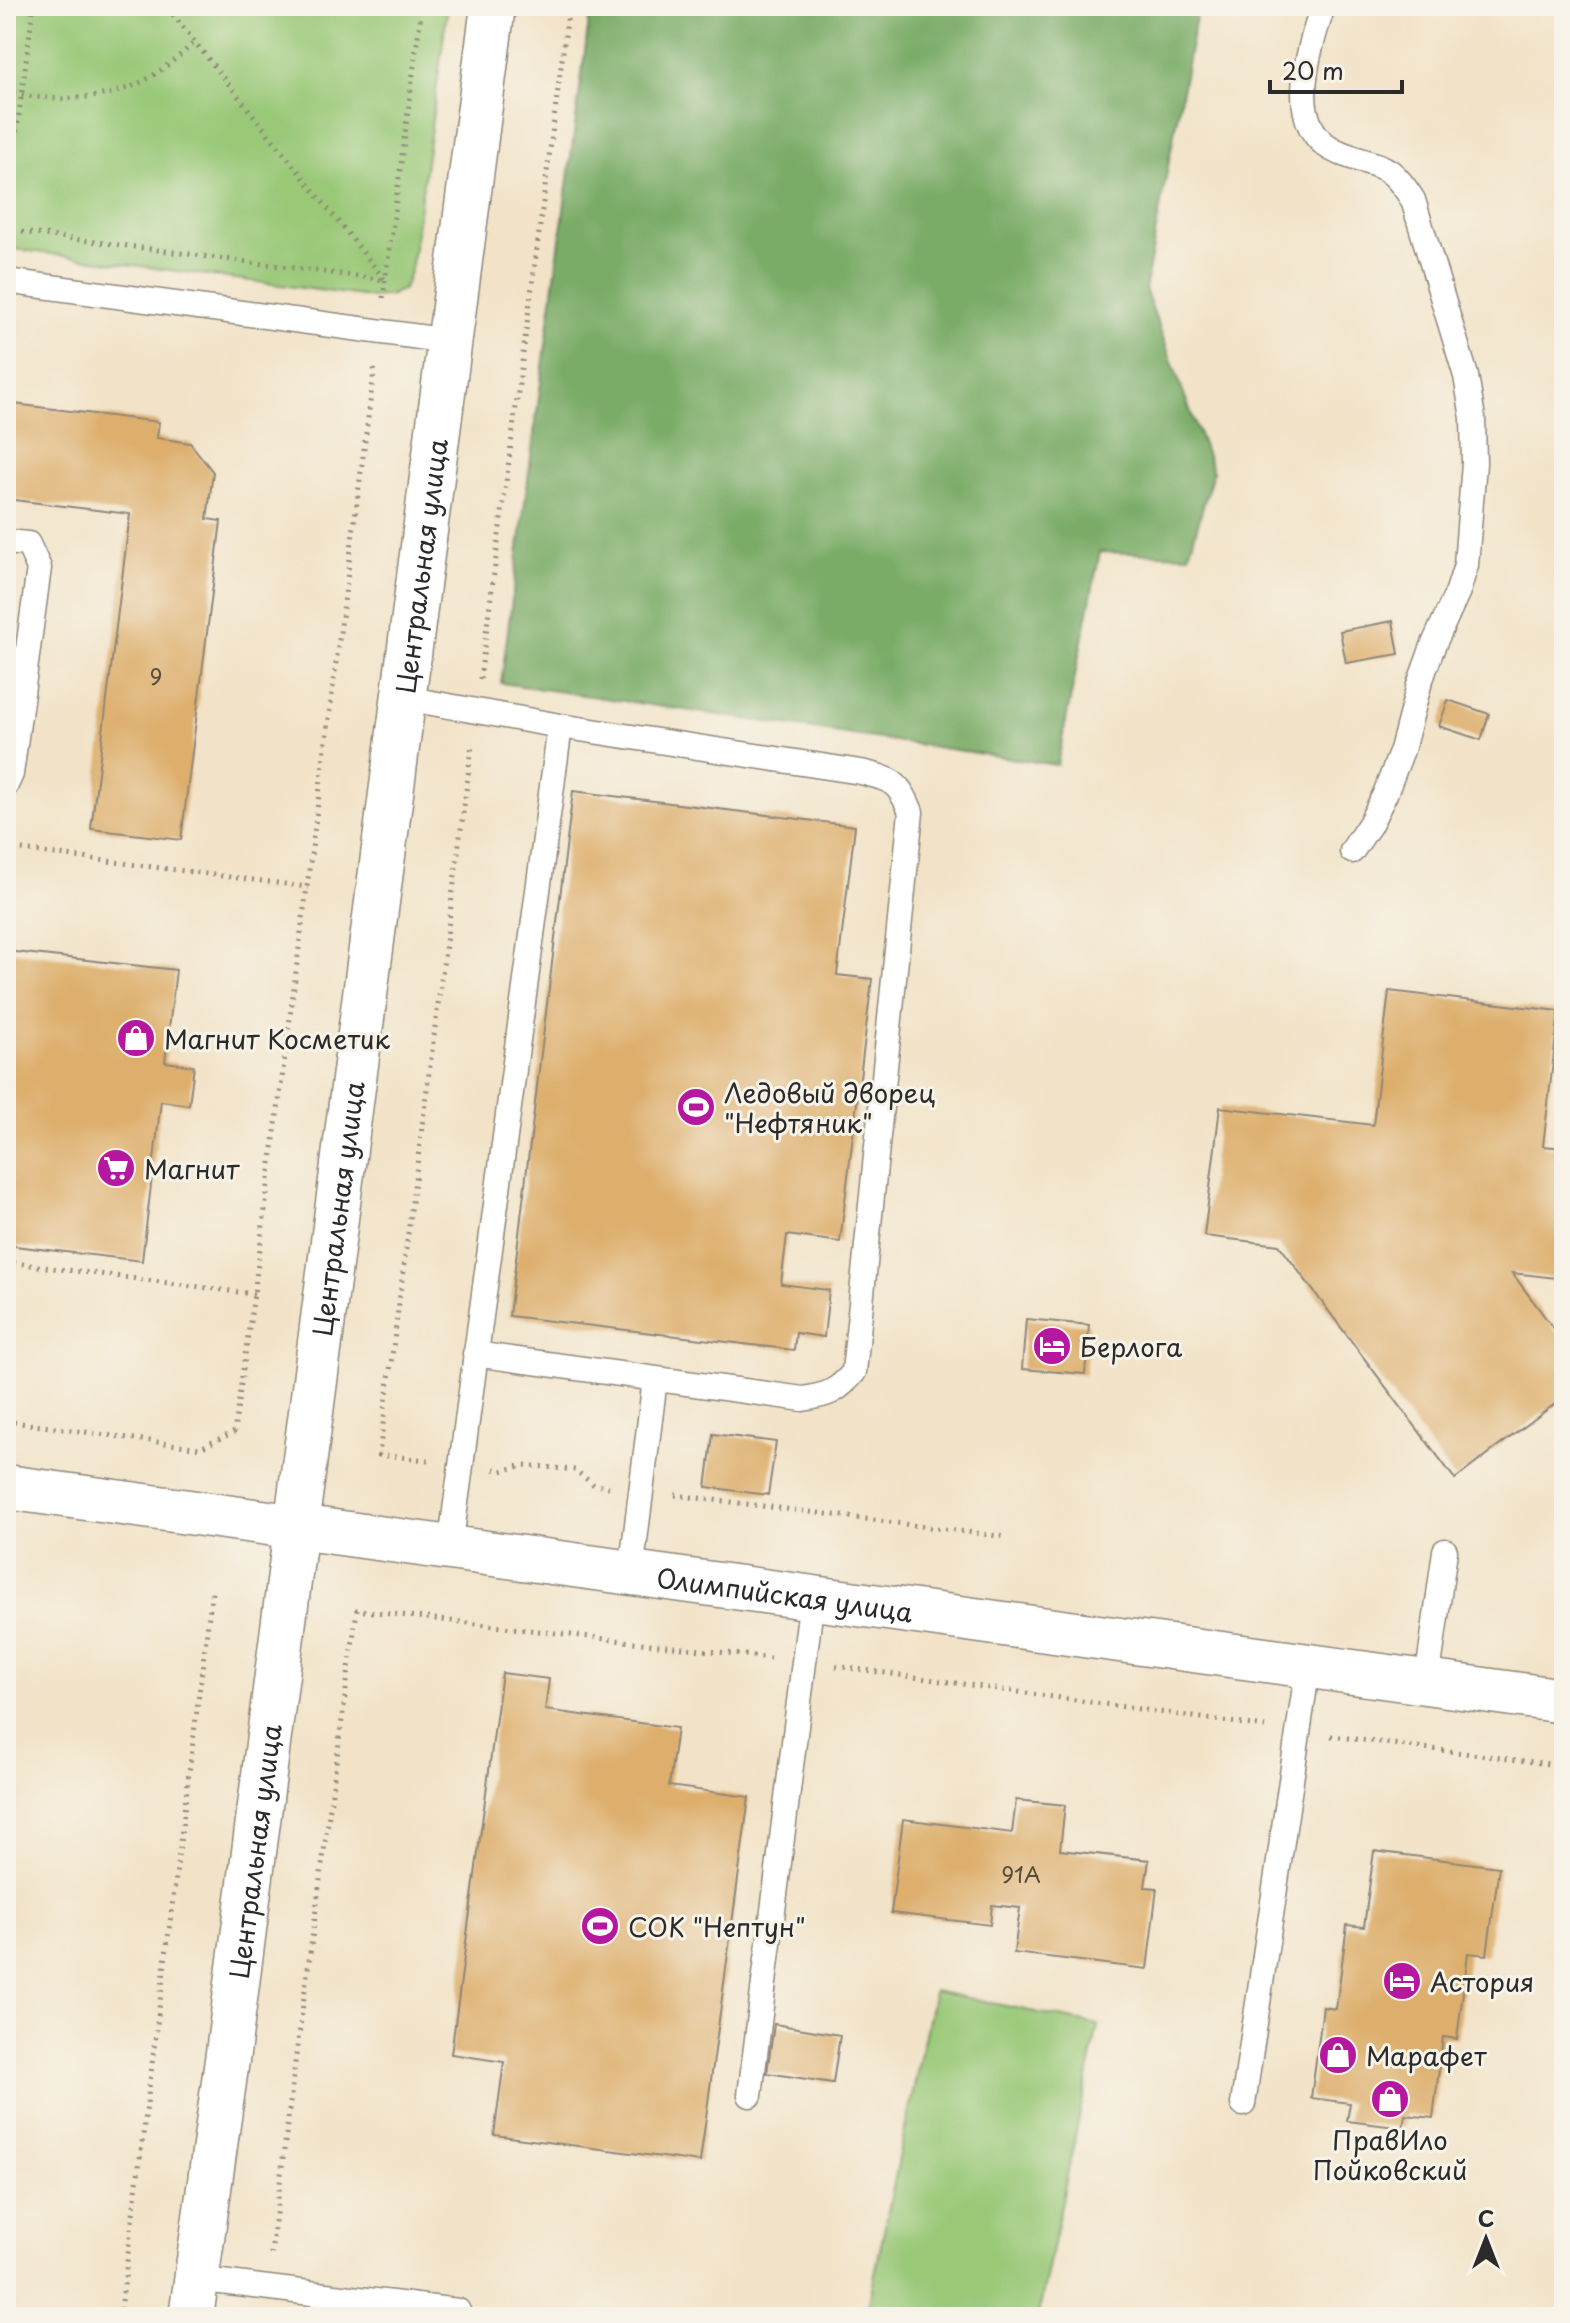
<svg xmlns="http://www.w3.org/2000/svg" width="1570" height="2323" font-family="'Playpen Sans',sans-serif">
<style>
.green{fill:#99c877;stroke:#627a51;stroke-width:2}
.forest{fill:#7aac68;stroke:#526c4a;stroke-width:2}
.building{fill:#ddae6c}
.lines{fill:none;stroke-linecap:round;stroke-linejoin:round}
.lane-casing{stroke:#8e877a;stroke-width:27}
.street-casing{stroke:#8e877a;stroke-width:47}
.secondary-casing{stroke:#8e877a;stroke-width:47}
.path{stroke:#8e877a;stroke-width:5;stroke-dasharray:2 6;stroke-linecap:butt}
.lane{stroke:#fff;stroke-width:24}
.street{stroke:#fff;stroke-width:44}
.secondary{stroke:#fff;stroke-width:44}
.labels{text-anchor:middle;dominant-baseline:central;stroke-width:6;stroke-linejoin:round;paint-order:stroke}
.number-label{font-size:22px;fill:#584c3b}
.street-label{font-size:26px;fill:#2b2b2b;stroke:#f7f3e8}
.poi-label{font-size:26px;fill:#2b2b2b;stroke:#f7f3e8;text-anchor:start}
</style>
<rect width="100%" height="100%" fill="#f7f3e8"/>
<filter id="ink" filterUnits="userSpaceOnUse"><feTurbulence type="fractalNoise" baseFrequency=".0125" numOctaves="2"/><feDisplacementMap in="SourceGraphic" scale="16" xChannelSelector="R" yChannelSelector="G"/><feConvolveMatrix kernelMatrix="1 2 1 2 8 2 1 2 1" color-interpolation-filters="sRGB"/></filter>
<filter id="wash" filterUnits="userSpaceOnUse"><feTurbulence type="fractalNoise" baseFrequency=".006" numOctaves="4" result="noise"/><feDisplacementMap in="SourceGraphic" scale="32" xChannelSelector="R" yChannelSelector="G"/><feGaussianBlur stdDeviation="1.8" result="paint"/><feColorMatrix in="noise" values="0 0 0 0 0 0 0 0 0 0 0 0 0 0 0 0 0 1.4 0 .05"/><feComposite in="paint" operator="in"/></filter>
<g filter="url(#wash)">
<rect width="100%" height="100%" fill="#f2e3c8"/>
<!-- green -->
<path class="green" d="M6 6H448L411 269 404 289 389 296 369 297 6 248Z
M934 1991 1098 2025 1038 2317H866Z"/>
<!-- forest -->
<path class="forest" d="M591 6H1198L1145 289 1213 472 1189 555 1100 552 1057 765 501 683Z"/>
<g id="blocks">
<!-- building -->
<path class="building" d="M6 403 159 422 157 438 190 443 213 472 207 519 221 521 181 840 91 829 130 514 6 499Z
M1393 621 1399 654 1346 663 1340 631Z
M1448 700 1489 714 1481 740 1439 726Z
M573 791 855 826 837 975 872 979 840 1242 787 1235 781 1284 829 1290 824 1337 796 1333 794 1350 509 1316Z
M6 951 176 970 165 1062 194 1066 189 1105 161 1101 142 1261 6 1245Z
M1389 991 1559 1011 1543 1146 1564 1148V1279L1512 1273 1564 1342V1397L1455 1479 1279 1245 1204 1236 1220 1107 1373 1125Z
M1026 1319 1089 1325 1085 1374 1022 1369Z
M713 1434 776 1442 768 1495 706 1487Z
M502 1673 549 1679 545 1710 677 1728 669 1786 749 1797 700 2162 494 2135 504 2062 451 2054Z
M1016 1800 1065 1805 1060 1850 1149 1860 1145 1887 1157 1888 1147 1969 1014 1953 1020 1908 992 1905 990 1925 891 1913 903 1819 1012 1833Z
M1374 1851 1499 1867 1487 1955 1468 1953 1457 2039 1443 2037 1433 2118 1405 2115 1403 2128 1347 2121 1350 2103 1311 2098 1323 2007 1336 2009 1347 1925 1364 1927Z
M774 2024 840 2035 833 2083 767 2073Z"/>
</g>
</g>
<g filter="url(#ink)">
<use href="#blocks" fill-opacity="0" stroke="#8e877a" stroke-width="2"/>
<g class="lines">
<defs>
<path id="lane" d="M1323 6C1308 53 1281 132 1343 154 1383 169 1388 161 1413 200L1466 376 1473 418 1474 463 1466 565 1458 591 1433 646 1419 685 1402 750 1385 794 1370 824 1352 851
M6 281 449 341
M6 542 28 544 39 568 11 774 6 785
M404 698 560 726 450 1548
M475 1354 803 1399C828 1395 837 1392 854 1372L911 812C899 782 892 779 861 772L560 726
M631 1573 655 1379
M1427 1682 1445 1551
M750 2095 812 1598
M1243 2104 1308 1666
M196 2279 458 2311"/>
<g id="street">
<path id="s1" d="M6 1487 1564 1701"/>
</g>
<g id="secondary">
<path id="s2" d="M191 2317 228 2053 493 6"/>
</g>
</defs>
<!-- lane casing -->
<use href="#lane" class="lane-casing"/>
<!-- street casing -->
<use href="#street" class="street-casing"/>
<!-- secondary casing -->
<use href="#secondary" class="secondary-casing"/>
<!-- path -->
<path class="path" d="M25 6 33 9 79 6
M6 92C45 101 98 102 135 85 158 75 177 58 195 42
M6 211 33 9
M6 230 385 280 166 6
M383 298 422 6
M480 679 569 6
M6 848 308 887
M6 1262 254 1294
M6 1421 200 1448 234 1432 254 1294 375 364
M428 1460 379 1455 472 745
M494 1469 501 1471 524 1465 575 1470 594 1485 609 1487
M675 1495 1007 1537
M836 1666 1265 1727
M1331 1736 1564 1766
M271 2254 295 2063 357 1610 770 1658
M120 2317 212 1591"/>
<!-- lane -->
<use href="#lane" class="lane"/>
<!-- street -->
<use href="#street" class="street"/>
<!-- secondary -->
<use href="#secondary" class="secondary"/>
</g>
</g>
<!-- icons -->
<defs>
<symbol id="shop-disc" viewBox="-11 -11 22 22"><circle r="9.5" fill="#b5179e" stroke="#f7f3e8"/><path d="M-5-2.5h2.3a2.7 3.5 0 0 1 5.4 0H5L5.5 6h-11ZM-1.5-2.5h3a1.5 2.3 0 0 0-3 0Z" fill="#fff"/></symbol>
<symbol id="stadium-disc" viewBox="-11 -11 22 22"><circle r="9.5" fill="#b5179e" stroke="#f7f3e8"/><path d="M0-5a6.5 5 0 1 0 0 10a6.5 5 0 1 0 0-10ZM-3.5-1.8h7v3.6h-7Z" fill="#fff"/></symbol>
<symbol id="supermarket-disc" viewBox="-11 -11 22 22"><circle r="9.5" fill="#b5179e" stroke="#f7f3e8"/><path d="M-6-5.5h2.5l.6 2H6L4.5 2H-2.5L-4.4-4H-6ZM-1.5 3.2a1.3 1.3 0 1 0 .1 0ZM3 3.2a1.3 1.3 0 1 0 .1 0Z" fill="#fff"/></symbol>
<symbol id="hotel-disc" viewBox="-11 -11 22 22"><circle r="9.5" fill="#b5179e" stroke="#f7f3e8"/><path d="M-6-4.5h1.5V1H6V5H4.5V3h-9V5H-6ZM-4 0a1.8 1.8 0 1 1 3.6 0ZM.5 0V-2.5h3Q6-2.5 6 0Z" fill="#fff"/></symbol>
</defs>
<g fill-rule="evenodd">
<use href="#shop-disc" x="114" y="1016" width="44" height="44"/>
<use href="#stadium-disc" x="674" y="1085" width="44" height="44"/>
<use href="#supermarket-disc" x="94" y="1146" width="44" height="44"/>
<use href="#hotel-disc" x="1030" y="1324" width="44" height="44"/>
<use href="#stadium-disc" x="578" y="1904" width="44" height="44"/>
<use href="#hotel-disc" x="1380" y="1959" width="44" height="44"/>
<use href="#shop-disc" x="1316" y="2033" width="44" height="44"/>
<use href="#shop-disc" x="1368" y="2077" width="44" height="44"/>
</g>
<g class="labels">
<!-- number labels -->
<g class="number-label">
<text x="156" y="675">9</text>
<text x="1021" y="1873">91А</text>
</g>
<!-- street labels -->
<g class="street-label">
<text stroke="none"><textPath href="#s2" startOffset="1766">Центральная улица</textPath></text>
<text stroke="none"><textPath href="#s2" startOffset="1118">Центральная улица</textPath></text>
<text stroke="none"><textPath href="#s1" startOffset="786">Олимпийская улица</textPath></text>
<text stroke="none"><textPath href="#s2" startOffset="470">Центральная улица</textPath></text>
</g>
<!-- poi labels -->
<g class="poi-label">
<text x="164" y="1038">Магнит Косметик</text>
<text x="724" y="1092">Ледовый дворец<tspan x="724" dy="30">"Нефтяник"</tspan></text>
<text x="144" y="1168">Магнит</text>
<text x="1080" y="1346">Берлога</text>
<text x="628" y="1926">СОК "Нептун"</text>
<text x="1430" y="1981">Астория</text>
<text x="1366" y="2055">Марафет</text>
<text x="1390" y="2139" text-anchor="middle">ПравИло<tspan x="1390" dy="30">Пойковский</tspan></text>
</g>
</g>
<!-- margin -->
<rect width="1570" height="2323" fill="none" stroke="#f7f3e8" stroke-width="32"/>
<!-- north arrow -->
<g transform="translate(1486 2239)" stroke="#f7f3e8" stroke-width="6" paint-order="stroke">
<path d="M0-6L14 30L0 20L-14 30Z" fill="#2b2b2b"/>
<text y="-12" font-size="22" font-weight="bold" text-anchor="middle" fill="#2b2b2b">С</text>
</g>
<!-- scale -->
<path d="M1270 80v12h132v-12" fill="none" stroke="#2b2b2b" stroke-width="4"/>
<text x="1282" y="80" font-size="24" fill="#2b2b2b" stroke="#f7f3e8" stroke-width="6" paint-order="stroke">20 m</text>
</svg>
